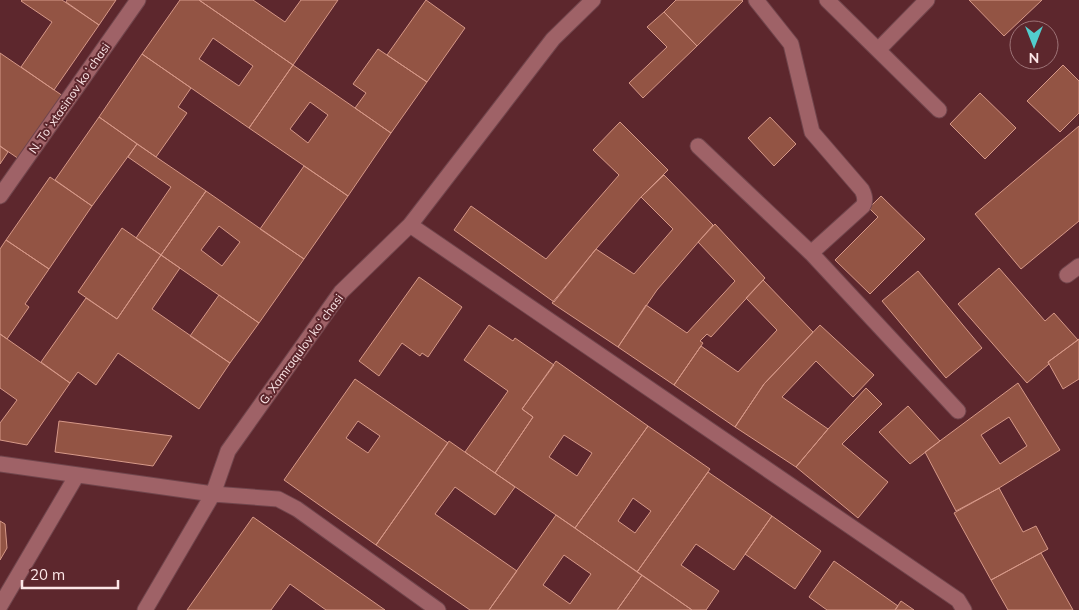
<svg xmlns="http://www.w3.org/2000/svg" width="1079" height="610" font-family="Mulish,sans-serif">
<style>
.building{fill:#935444;stroke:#d69888;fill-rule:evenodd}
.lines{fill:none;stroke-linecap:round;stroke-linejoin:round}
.minor-casing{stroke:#71454c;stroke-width:17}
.minor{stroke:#9f6267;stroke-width:15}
.labels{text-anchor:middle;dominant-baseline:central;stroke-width:4;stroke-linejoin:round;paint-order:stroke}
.street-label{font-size:12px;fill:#fce6e7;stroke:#5d272d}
</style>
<rect width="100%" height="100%" fill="#5d272d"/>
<!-- building -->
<path class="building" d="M22 0H62L99 25 54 90 21 67 52 22 21 1Z
M67 0H116L99 25 66 2Z
M180 0H199L293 65 249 128 142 54ZM213 38 253 66 239 86 199 59Z
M199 0H253L285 22 301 0H338L293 65Z
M426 0 465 28 427 82 387 55Z
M676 0H742L743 1 697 46 664 12Z
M969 0H1042L1004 36Z
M664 12 697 46 643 98 629 83 667 47 647 27Z
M378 49 427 82 391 133 355 108 366 93 353 84Z
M0 53 63 96 19 159 0 146Z
M142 54 191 88 178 107 187 113 156 157 99 117Z
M293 65 391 133 348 196 249 128ZM310 102 328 115 308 143 290 129Z
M1063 65 1079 81V113L1060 132 1027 101Z
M980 93 1016 128 985 159 950 124Z
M99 117 137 144 92 206 55 180Z
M770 117 796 144 774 166 748 138Z
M620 122 668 170 641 197 596 249 554 302 454 230 471 206 546 259 619 175 593 150Z
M1079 126V221L1021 269 975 214Z
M137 144 206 191 161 255 136 238 171 187 128 157Z
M0 146 8 152 0 164Z
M304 166 348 196 304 259 260 229Z
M664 175 713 225 657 290 618 347 552 303 596 249 634 274 673 229 641 197Z
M50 177 92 206 49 269 6 240Z
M206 191 304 259 259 323 161 255ZM219 226 240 242 222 266 201 250Z
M881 196 925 239 870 294 835 260 878 217 869 208Z
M715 224 765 278 711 337 707 334 700 341 703 343 674 385 618 347 646 305 687 333 735 281 698 242Z
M122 228 161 255 117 319 78 292Z
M6 240 49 269 25 304 29 307 7 339 0 334V249Z
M161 255 180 268 152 309 230 363 199 409 118 353 96 385 78 372 70 383 41 362 86 298 117 319Z
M999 268 1045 321 1054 313 1078 340 1048 362 1049 364 1027 383 958 304Z
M918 271 982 348 946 378 882 301Z
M419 277 462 307 428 357 422 353 420 356 402 343 379 376 359 361Z
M763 280 813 332 764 384 735 427 674 385 701 346 738 372 777 330 746 298Z
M219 295 259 323 230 363 190 336Z
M489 325 513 341 515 338 554 365 522 409 533 417 495 473 465 452 508 391 464 360Z
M820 325 874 375 853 397 816 361 782 397 828 429 796 467 735 427 764 384Z
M0 334 70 383 27 445 0 440V423L17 400 0 388Z
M1079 339V379L1063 389 1048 362Z
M556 361 648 426 575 528 495 473 533 417 522 409ZM564 435 592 453 577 476 549 457Z
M355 379 448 443 376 545 284 480ZM358 421 380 436 368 453 346 438Z
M1018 383 1060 450 999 488 956 511 925 452ZM1009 417 1027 446 1000 464 981 435Z
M866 388 882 404 842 444 888 482 858 518 796 467 828 429Z
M908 406 940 441 910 464 879 432Z
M59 421 172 436 153 466 55 452Z
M648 426 710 469 637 572 575 528ZM633 498 651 511 635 533 618 521Z
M449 441 515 487 495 515 455 487 435 514 517 571 489 610H470L376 545Z
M708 472 772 516 734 570 696 544 681 565 719 591 706 610H692L637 572Z
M999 488 1023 532 1036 526 1048 549 991 580 954 513Z
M556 515 642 575 617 610H489ZM564 555 591 574 570 604 543 585Z
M772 516 821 551 795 589 745 554Z
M253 517 385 610H326L290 584 271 610H187Z
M0 521 5 524 7 548 0 560Z
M1041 553 1073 610H1008L991 580Z
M834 561 898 606 895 610H827L809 597Z
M642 575 692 610H617Z
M901 601 914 610H895Z"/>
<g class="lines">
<defs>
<path id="minor" d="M756 0 791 44 812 132 862 190C865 196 866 201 863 206L811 253 958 411
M827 0 939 110
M878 50 927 0
M698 146 811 253
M0 196 138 0
M410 225 958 600 964 610
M1067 275 1079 266
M0 464 213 494 278 499 297 509 438 610
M0 606 77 475
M145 610 213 494 228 451 341 292 410 225 553 39 593 0"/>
</defs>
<!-- minor casing -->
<use href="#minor" class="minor-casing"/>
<!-- minor -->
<use href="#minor" class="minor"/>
</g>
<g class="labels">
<!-- street labels -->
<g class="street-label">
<text transform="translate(69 98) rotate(-55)">N. Toʻxtasinov koʻchasi</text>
<text transform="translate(301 349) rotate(-54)">G. Xamraqulov koʻchasi</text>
</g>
</g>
<!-- north arrow -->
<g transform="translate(1034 45) rotate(180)"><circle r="24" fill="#5d272d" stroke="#9d7377"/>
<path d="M0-4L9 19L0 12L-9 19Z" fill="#52cdcd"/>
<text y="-8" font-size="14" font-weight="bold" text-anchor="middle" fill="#fce6e7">N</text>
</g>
<!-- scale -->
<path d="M22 580v8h96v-8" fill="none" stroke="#fce6e7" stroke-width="2.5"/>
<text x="30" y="580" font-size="15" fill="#fce6e7" stroke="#5d272d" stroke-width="4" paint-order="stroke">20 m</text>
</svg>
